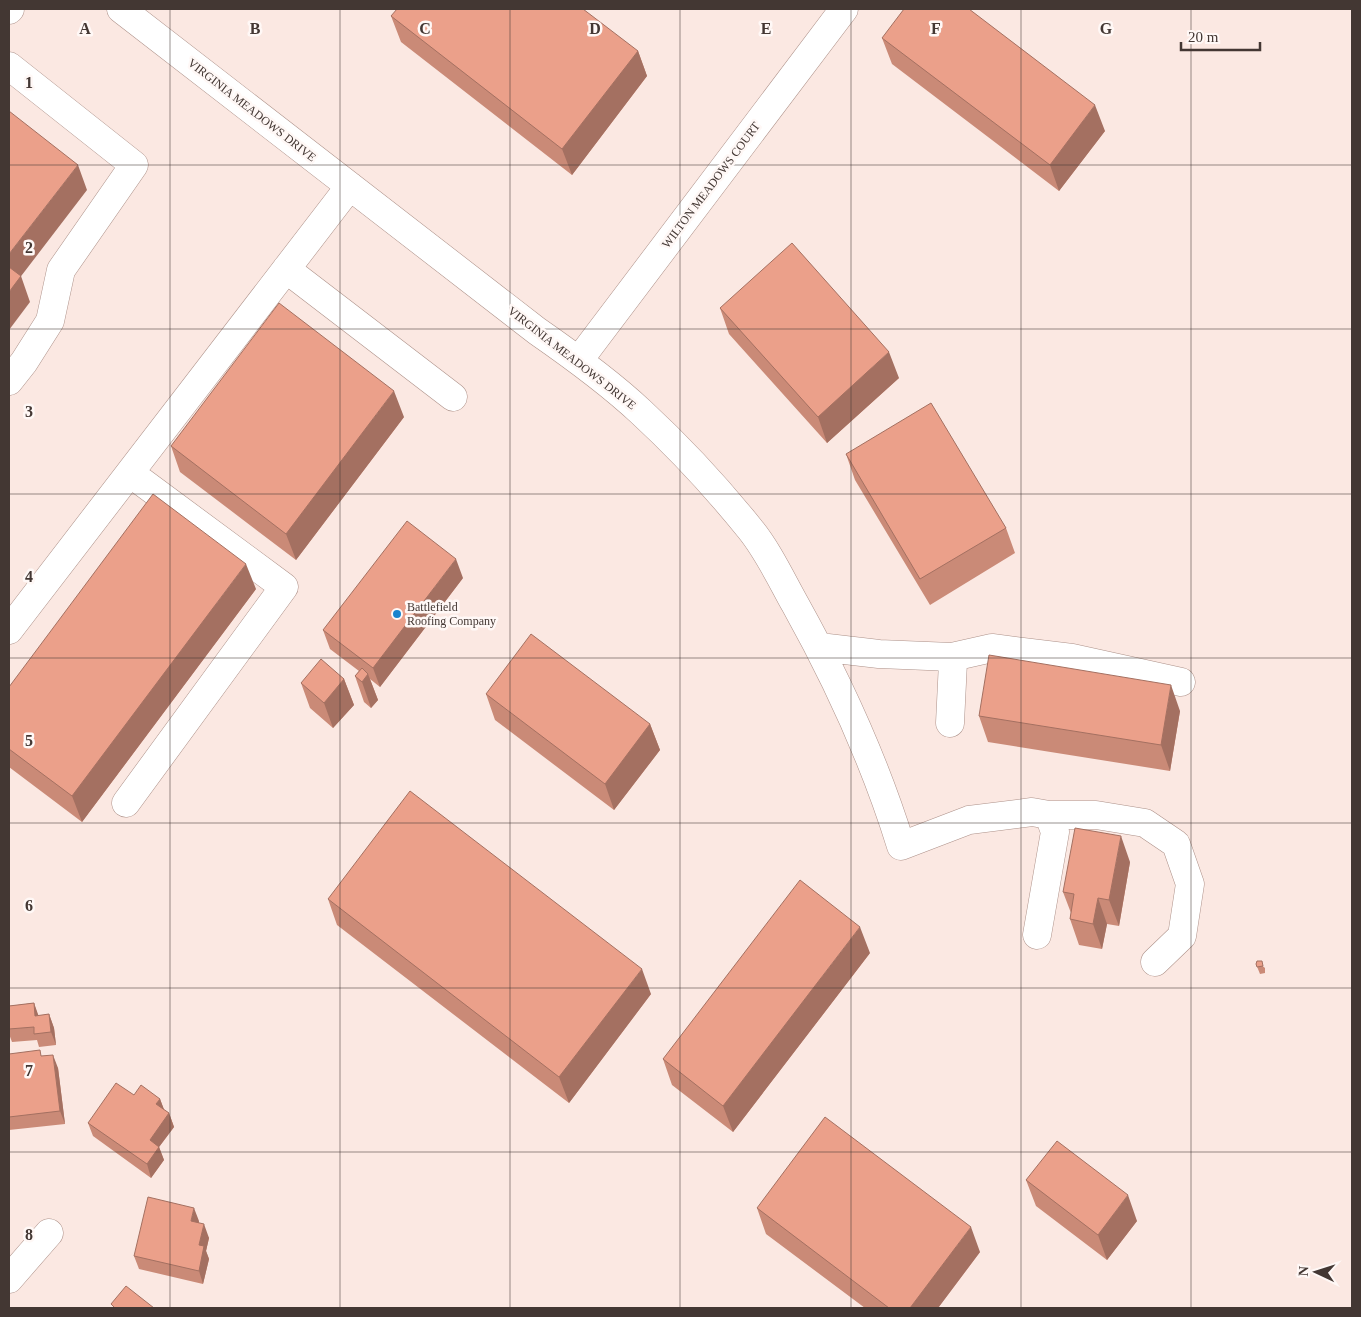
<svg xmlns="http://www.w3.org/2000/svg" width="1361" height="1317" font-family="Georgia,serif">
<style>
.lines{fill:none;stroke-linecap:round;stroke-linejoin:round}
.minor-casing{stroke:#ad9189;stroke-width:29}
.minor{stroke:#fff;stroke-width:28}
.wall{fill:#ca8a77}
.shaded-wall{fill:#a47061}
.building{fill:#eba08a;stroke:#a47061}
.grid{fill:none;stroke:#433733;stroke-width:1;stroke-opacity:0.55}
.poi-dot{fill:#1984ce;stroke:#fff8f6;stroke-width:2}
.labels{text-anchor:middle;dominant-baseline:central;stroke-width:5;stroke-linejoin:round;paint-order:stroke}
.street-label{font-size:12px;fill:#433733;stroke:#fff8f6}
.poi-label{font-size:12px;fill:#433733;stroke:#fff8f6;text-anchor:start}
.grid-label{font-size:16px;text-anchor:middle;font-weight:bold;fill:#433733;stroke:#fff8f6;stroke-width:5;stroke-linejoin:round;paint-order:stroke}
</style>
<rect width="100%" height="100%" fill="#fbe8e2"/>
<g class="lines">
<defs>
<path id="minor" d="M121 9 537 331C573 356 609 382 641 412 680 448 717 488 750 529 768 551 781 579 795 604 838 681 875 762 901 846L969 820 1032 812 1049 815 1055 832 1037 935
M9 10 10 9
M9 66 134 165 61 270 50 321 24 362 9 381
M286 269 453 397
M579 360 844 9
M9 630 350 186
M819 647 879 654 952 657 953 662 950 723
M952 657 992 648 1072 658 1181 682
M126 803 284 587 130 473
M1049 815H1096L1145 823 1176 844 1190 884 1182 936 1155 962
M9 1279 49 1233"/>
</defs>
<!-- minor casing -->
<use href="#minor" class="minor-casing"/>
<!-- minor -->
<use href="#minor" class="minor"/>
</g>
<!-- wall -->
<path class="wall" d="M391 16 638 51 647 76 572 175 401 42Z
M882 38 1105 131 1059 191 892 64Z
M720 308 899 378 827 443 729 334Z
M404 417 296 560 180 472 171 446Z
M846 454 1006 528 1015 553 930 605 855 480Z
M463 578 380 687 370 679 378 700 371 708 364 702 355 676 359 671 330 649 323 630Z
M256 589 82 822 9 767V687Z
M344 679 354 705 333 728 310 708 301 683Z
M486 694 650 724 660 750 614 810 495 720Z
M1180 711 1170 771 988 742 979 716Z
M1130 862 1119 926 1107 924 1102 949 1079 945 1070 919 1071 913 1063 892Z
M328 899 651 994 569 1103 337 925Z
M870 953 733 1132 672 1085 663 1059Z
M1257 961 1265 968V973L1260 974 1256 964Z
M34 1003 38 1016 49 1014 54 1028 56 1045 39 1047 37 1040 12 1042 9 1034V1006Z
M9 1054 42 1056 58 1068 65 1124 9 1130Z
M134 1095 160 1099 164 1110 169 1113 174 1127 159 1147 164 1160 151 1178 93 1136 88 1123Z
M1026 1180 1137 1221 1107 1260 1036 1206Z
M757 1208 980 1252 938 1308H865L766 1234Z
M199 1221V1223L209 1238 206 1251 209 1259 203 1284 139 1269 134 1256Z"/>
<!-- shaded-wall -->
<path class="shaded-wall" d="M638 51 647 76 572 175 562 149Z
M1095 105 1105 131 1059 191 1050 165Z
M78 165 87 190 12 288 9 279V254Z
M21 276 30 302 9 330V292Z
M889 352 899 378 827 443 818 417Z
M394 391 404 417 296 560 286 534Z
M456 559 463 578 380 687 373 668Z
M246 564 256 589 82 822 72 796Z
M368 674 378 700 371 708 362 682Z
M344 679 354 705 333 728 324 703Z
M1171 685 1180 711 1170 771 1161 745Z
M650 724 660 750 614 810 605 784Z
M1121 836 1130 862 1119 926 1109 900Z
M1098 898 1107 924 1102 949 1093 924Z
M860 927 870 953 733 1132 723 1106Z
M642 969 651 994 569 1103 559 1077Z
M34 1003 39 1017 35 1016Z
M49 1014 54 1028 56 1045 51 1032Z
M53 1055 58 1068 65 1124 60 1111Z
M160 1099 165 1112 156 1104Z
M169 1113 174 1127 159 1147 164 1160 151 1178 147 1164 150 1140Z
M1128 1195 1137 1221 1107 1260 1098 1235Z
M194 1208 199 1221 196 1235 191 1221Z
M204 1224 209 1238 206 1251 209 1259 203 1284 199 1271V1245Z
M971 1227 980 1252 938 1308H910Z"/>
<!-- building -->
<path class="building" d="M397 9H583L638 51 562 149 391 16Z
M904 9H969L1095 105 1050 165 882 38Z
M9 111 78 165 9 254Z
M792 243 889 352 818 417 720 308Z
M9 267 21 276 9 292Z
M279 303 394 391 286 534 171 446Z
M931 403 1006 528 920 579 846 454Z
M153 494 246 564 72 796 9 749V687Z
M407 521 456 559 373 668 323 630Z
M531 634 650 724 605 784 486 694Z
M989 655 1171 685 1161 745 979 716Z
M321 659 344 679 324 703 301 683Z
M362 668 368 674 362 682 355 676Z
M410 791 642 969 559 1077 328 899Z
M1075 828 1121 836 1109 900 1098 898 1093 924 1070 919 1074 894 1063 892Z
M800 880 860 927 723 1106 663 1059Z
M1257 961H1262L1263 966 1257 967 1256 964Z
M34 1003 35 1016 49 1014 51 1032 34 1034V1027L9 1029V1006Z
M40 1050 41 1056 53 1055 60 1111 9 1117V1054Z
M116 1083 134 1095 141 1085 160 1099 156 1104 169 1113 150 1140 159 1147 147 1164 88 1123Z
M825 1117 971 1227 910 1308H889L757 1208Z
M1057 1141 1128 1195 1098 1235 1026 1180Z
M148 1197 194 1208 191 1221 204 1224 199 1245 204 1246 199 1271 134 1256Z
M126 1286 154 1308H115L111 1304Z"/>
<!-- grid -->
<path class="grid" d="M170 9V1308M340 9V1308M510 9V1308M680 9V1308M851 9V1308M1021 9V1308M1191 9V1308M9 165H1352M9 329H1352M9 494H1352M9 658H1352M9 823H1352M9 988H1352M9 1152H1352"/>
<!-- markers -->
<circle class="poi-dot" cx="397" cy="614" r="5"/>
<g class="labels">
<!-- street labels -->
<g class="street-label">
<text transform="translate(252 110) rotate(38)">VIRGINIA MEADOWS DRIVE</text>
<text transform="translate(711 185) rotate(-53)">WILTON MEADOWS COURT</text>
<text transform="translate(572 358) rotate(38)">VIRGINIA MEADOWS DRIVE</text>
</g>
<!-- poi labels -->
<g class="poi-label">
<text x="407" y="607">Battlefield<tspan x="407" dy="14">Roofing Company</tspan></text>
</g>
</g>
<g class="grid-label">
<text x="85" y="34">A</text>
<text x="255" y="34">B</text>
<text x="425" y="34">C</text>
<text x="595" y="34">D</text>
<text x="766" y="34">E</text>
<text x="936" y="34">F</text>
<text x="1106" y="34">G</text>
<text x="29" y="88">1</text>
<text x="29" y="253">2</text>
<text x="29" y="417">3</text>
<text x="29" y="582">4</text>
<text x="29" y="746">5</text>
<text x="29" y="911">6</text>
<text x="29" y="1076">7</text>
<text x="29" y="1240">8</text>
</g>
<!-- border -->
<rect width="1361" height="1317" fill="none" stroke="#433733" stroke-width="20"/>
<!-- north arrow -->
<g transform="translate(1316 1272) rotate(274)" stroke="#fff8f6" stroke-width="4" paint-order="stroke">
<path d="M0-4L9 19L0 12L-9 19Z" fill="#433733"/>
<text y="-8" font-size="14" font-weight="bold" text-anchor="middle" fill="#433733">N</text>
</g>
<!-- scale -->
<path d="M1181 42v8h79v-8" fill="none" stroke="#433733" stroke-width="2.5"/>
<text x="1188" y="42" font-size="15" fill="#433733" stroke="#fff8f6" stroke-width="4" paint-order="stroke">20 m</text>
</svg>
